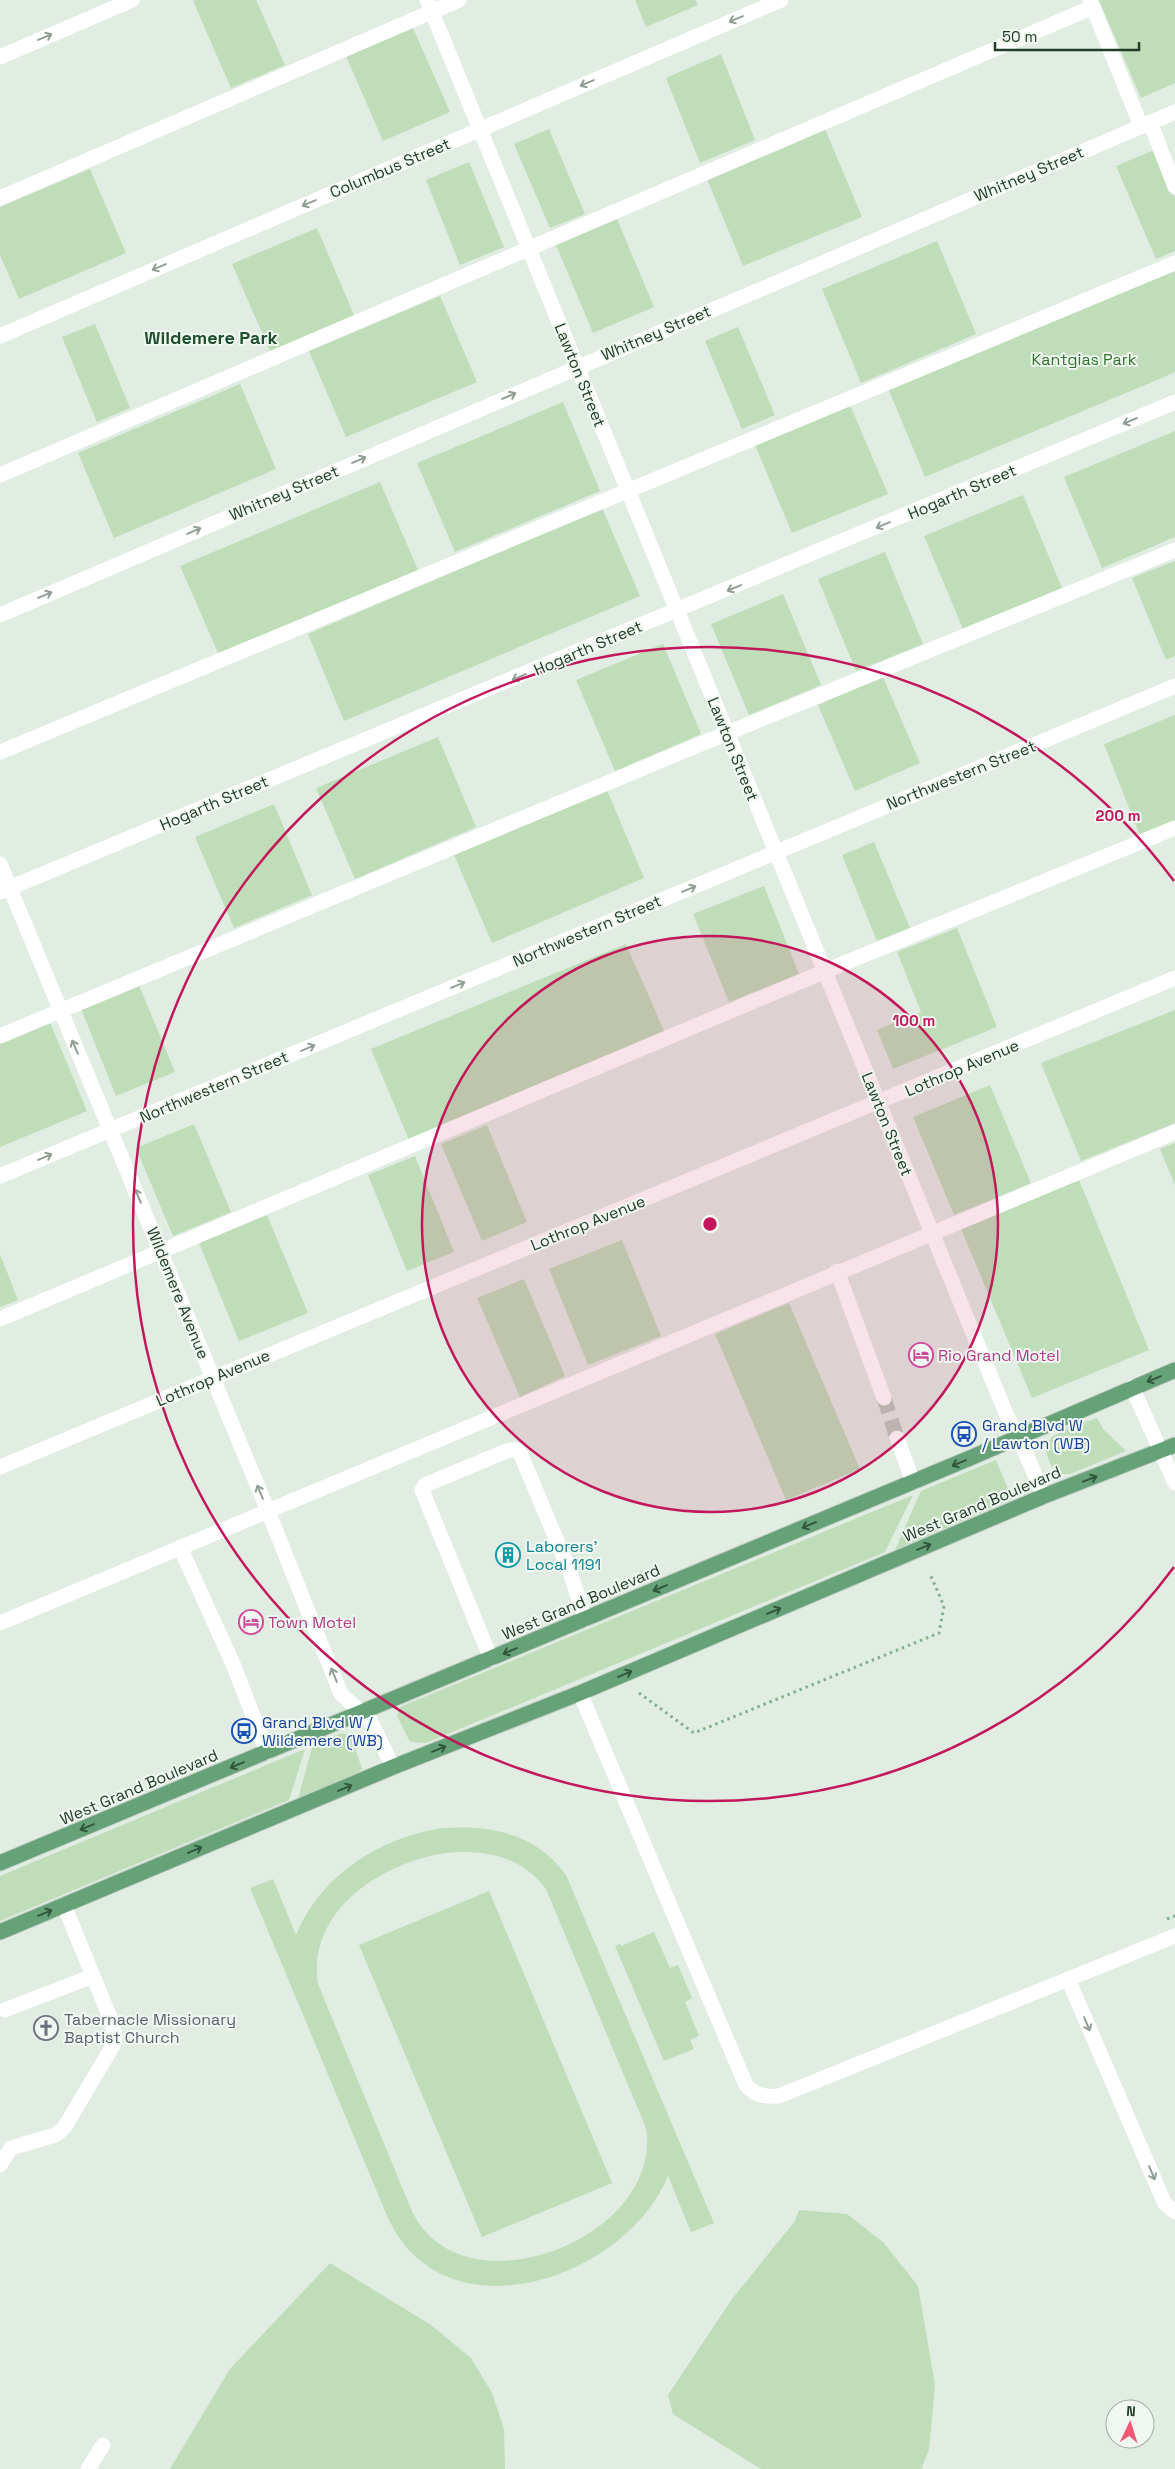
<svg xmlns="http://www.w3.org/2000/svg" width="1175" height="2469" font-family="'Space Grotesk',sans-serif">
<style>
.green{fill:#bfddb9;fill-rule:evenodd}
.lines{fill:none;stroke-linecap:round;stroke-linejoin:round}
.minor-tunnel{stroke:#bbc9bd;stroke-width:15;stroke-dasharray:15 8;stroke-linecap:butt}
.major-casing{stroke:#c1c9c3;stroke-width:17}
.path{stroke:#81b08c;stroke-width:3;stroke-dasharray:2.5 4;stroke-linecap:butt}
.minor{stroke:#fff;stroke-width:15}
.major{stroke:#65a277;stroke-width:15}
.oneway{stroke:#909e94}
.oneway2{stroke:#32563c}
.ring{fill:none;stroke:#c2185b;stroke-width:2.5}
.labels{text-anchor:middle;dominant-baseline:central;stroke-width:4;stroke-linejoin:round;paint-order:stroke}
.street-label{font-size:16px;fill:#213d29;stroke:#f1f8f2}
.park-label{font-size:16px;fill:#2f742b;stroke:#f1f8f2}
.hotel-label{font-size:16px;fill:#b23c85;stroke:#f1f8f2;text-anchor:start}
.transit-label{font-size:16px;fill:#164399;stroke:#f1f8f2;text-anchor:start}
.culture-label{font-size:16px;fill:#0d838f;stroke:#f1f8f2;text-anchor:start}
.worship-label{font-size:16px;fill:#5b616d;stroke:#f1f8f2;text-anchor:start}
.neighbourhood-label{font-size:18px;font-weight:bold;fill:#1d4f2c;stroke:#f1f8f2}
.centre{fill:#c2185b;stroke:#f1f8f2;stroke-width:2.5}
.ring-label{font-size:15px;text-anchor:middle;font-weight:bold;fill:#c2185b;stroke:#f1f8f2;stroke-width:4;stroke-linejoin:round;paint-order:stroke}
</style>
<rect width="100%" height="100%" fill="#e1ece2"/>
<!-- green -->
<path class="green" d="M196 0H256L285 65 231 88 193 1Z
M635 0H695L698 5 646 27Z
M1099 0H1175V83L1141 98Z
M413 28 450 112 383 141 346 56Z
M721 54 755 140 700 163 666 78Z
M549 129 585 214 550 228 514 144Z
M825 129 862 217 743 266 707 179Z
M1154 150 1175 198V251L1156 259 1116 166Z
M469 162 504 247 460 265 426 180Z
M90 169 126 253 19 299 0 255V207Z
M617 219 654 307 593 333 556 245Z
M317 228 354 315 270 351 232 264Z
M937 241 976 334 861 383 822 289Z
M1175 269V372L1141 387 1139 383 1140 387 925 477 888 388Z
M440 296 477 382 346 437 309 351Z
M95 324 130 408 97 422 62 337Z
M738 327 775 415 742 429 705 341Z
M240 384 276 469 114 538 78 453Z
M563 402 600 491 455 552 417 463Z
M850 405 888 494 792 533 755 445Z
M1175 431V537L1102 568 1064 477Z
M380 482 418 570 219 655 180 566Z
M1023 495 1062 588 963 629 924 536Z
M602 508 640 596 344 721 308 634Z
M885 552 923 644 856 671 818 579Z
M1175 561V656L1166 660 1132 578Z
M783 594 821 685 749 715 711 624Z
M663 644 701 734 615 771 576 680Z
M883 677 920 763 855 791 818 705Z
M1175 715V822L1140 836 1104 744Z
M438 737 476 827 355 879 316 788Z
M607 790 644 878 492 943 454 855Z
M274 804 312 895 234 928 195 837Z
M874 842 910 928 877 941 842 855Z
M764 886 799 974 729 1002 693 914Z
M957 928 997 1027 893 1069 877 1030 921 1012 897 952Z
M626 944 665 1033 409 1140 371 1049Z
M138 983 175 1072 116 1096 80 1006Z
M1175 1010V1123L1081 1161 1041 1063Z
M49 1020 87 1111 0 1147V1041Z
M990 1085 1031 1183 954 1215 913 1117Z
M194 1124 231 1212 173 1236 136 1148Z
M487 1125 527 1222 482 1241 441 1144Z
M1175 1143V1185L1160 1149Z
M415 1156 454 1252 407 1271 368 1175Z
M1079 1180 1149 1350 1032 1398 961 1229Z
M267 1215 308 1313 239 1341 199 1243Z
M622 1240 661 1336 588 1365 549 1269Z
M0 1254 18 1300 0 1307Z
M524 1279 565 1376 520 1397 477 1298Z
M789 1303 860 1469 786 1500 715 1334Z
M1097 1418 1104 1430 1126 1451 1070 1474H1060C1053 1469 1049 1463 1047 1455 1039 1432 1081 1424 1097 1418Z
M996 1460 1012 1499 895 1550 921 1491Z
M913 1495 885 1552 426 1743 410 1742 397 1716 400 1707Z
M342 1733 351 1736 362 1769 359 1772 298 1799 313 1744Z
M305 1749 289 1800 0 1921V1876Z
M442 1828C491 1825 536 1833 566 1875L714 2223 691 2232 668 2176C625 2280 444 2340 388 2218L250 1888 273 1879 296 1935C321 1875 379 1838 442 1828ZM456 1852C493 1851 523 1859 546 1889L646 2128C664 2240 459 2317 411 2209L318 1984C306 1907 390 1857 456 1852Z
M489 1891 612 2183 482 2237 359 1945Z
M654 1932 670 1968 678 1965 692 1998 685 2002 699 2036 690 2040 694 2049 664 2061 615 1946 620 1944 621 1946Z
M799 2210 847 2214 884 2243 918 2286 935 2385 929 2450 921 2469H761L673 2414 668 2395 732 2299 795 2221Z
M330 2263 431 2325 471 2358 492 2393 504 2429 505 2469H170L230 2369Z"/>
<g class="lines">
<!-- minor-tunnel -->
<path class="minor-tunnel" d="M884 1398 897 1438"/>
<defs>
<path id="major" d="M0 1863 970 1458 1175 1370
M0 1932 393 1767 580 1693 1044 1496 1175 1445"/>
</defs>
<!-- major casing -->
<use href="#major" class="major-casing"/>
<!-- path -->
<path class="path" d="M639 1693 694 1733 939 1633 944 1606 930 1574
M1167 1919 1175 1916"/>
<!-- minor -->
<path class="minor" d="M427 0 1007 1416 1019 1438 1044 1496
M1090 0 1141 126
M0 57 132 0
M1150 122 1175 187
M0 198 459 0
M0 336 781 0
M0 475 1093 7
M0 615 1175 112
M0 752 1175 263
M0 864 268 1511 341 1694 370 1720 393 1767
M0 892 1175 402
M0 1036 708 741 1175 550
M0 1176 1175 686
M837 1271 884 1398
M0 1319 847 962 1175 828
M1132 1387 1175 1483
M897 1438 913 1482
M0 1467 1175 978
M180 1547 233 1664 267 1752
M0 1623 1175 1132
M491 1659 422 1490 425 1485 509 1450H517L521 1455 570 1572 585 1619
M580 1693 746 2085C756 2096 764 2097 779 2096L1175 1936
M1068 1979 1165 2204 1175 2212
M5 2010 93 1976
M0 2165 11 2148 55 2135 64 2128 114 2044 115 2034 111 2020 64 1905
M88 2469 103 2445"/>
<!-- major -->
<use href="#major" class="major"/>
</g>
<!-- one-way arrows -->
<defs><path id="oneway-shaft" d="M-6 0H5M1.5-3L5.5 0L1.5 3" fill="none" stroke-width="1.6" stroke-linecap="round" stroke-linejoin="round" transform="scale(1.25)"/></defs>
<g class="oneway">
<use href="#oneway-shaft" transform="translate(736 19) rotate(157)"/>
<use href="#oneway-shaft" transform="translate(45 37) rotate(-23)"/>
<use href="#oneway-shaft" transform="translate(587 83) rotate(157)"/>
<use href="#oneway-shaft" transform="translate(309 203) rotate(157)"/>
<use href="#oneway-shaft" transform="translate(159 267) rotate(157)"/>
<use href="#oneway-shaft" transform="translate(509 396) rotate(-23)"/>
<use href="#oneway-shaft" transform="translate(1130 421) rotate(157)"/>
<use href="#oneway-shaft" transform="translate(359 460) rotate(-23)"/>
<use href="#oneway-shaft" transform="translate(883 525) rotate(157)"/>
<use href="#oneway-shaft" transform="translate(194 531) rotate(-23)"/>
<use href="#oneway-shaft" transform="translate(734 588) rotate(157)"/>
<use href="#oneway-shaft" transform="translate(45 595) rotate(-23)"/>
<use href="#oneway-shaft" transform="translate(519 677) rotate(157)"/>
<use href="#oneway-shaft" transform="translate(689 889) rotate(-23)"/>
<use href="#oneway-shaft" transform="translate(458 985) rotate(-23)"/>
<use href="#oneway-shaft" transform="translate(75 1047) rotate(-113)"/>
<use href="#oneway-shaft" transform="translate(308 1048) rotate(-23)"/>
<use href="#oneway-shaft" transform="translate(45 1157) rotate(-23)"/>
<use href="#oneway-shaft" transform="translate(138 1196) rotate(-113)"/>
<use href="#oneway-shaft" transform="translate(260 1492) rotate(-113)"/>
<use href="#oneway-shaft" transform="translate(334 1675) rotate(-112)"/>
<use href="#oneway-shaft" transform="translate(1087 2024) rotate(67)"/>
<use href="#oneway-shaft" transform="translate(1152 2173) rotate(67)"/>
</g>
<g class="oneway2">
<use href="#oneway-shaft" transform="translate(1154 1379) rotate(158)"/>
<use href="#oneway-shaft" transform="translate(959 1463) rotate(157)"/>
<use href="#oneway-shaft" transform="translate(1090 1479) rotate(-21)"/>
<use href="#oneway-shaft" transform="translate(809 1525) rotate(157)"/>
<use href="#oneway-shaft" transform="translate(924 1547) rotate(-23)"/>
<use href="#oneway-shaft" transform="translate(660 1588) rotate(157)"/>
<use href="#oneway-shaft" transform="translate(774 1611) rotate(-23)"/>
<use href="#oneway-shaft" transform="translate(510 1651) rotate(157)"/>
<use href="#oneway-shaft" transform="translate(625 1674) rotate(-23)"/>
<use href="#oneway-shaft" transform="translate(439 1749) rotate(-22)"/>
<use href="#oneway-shaft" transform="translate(237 1765) rotate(157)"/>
<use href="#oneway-shaft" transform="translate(345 1788) rotate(-23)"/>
<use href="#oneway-shaft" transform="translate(87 1827) rotate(157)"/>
<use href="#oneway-shaft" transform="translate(195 1850) rotate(-23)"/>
<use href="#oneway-shaft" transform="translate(45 1913) rotate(-23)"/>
</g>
<!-- distance rings -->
<circle cx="710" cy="1224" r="288" fill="#c2185b" fill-opacity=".12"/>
<g class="ring">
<circle cx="710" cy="1224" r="288"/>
<path d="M1174 1567A577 577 0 1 1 1174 881"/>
</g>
<!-- icons -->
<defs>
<symbol id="hotel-ring" viewBox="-11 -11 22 22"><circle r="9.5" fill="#f1f8f2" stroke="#d1479c" stroke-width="1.5"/><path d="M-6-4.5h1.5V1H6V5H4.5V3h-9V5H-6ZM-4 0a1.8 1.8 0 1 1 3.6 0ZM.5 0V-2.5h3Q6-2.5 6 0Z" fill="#d1479c"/></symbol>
<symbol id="bus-ring" viewBox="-11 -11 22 22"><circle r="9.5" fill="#f1f8f2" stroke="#1a4fb4" stroke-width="1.5"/><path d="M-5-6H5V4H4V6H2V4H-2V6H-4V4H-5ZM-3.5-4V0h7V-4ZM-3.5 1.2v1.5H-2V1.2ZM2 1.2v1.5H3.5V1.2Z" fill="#1a4fb4"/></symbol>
<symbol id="building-ring" viewBox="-11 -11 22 22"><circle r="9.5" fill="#f1f8f2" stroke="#0f9aa8" stroke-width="1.5"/><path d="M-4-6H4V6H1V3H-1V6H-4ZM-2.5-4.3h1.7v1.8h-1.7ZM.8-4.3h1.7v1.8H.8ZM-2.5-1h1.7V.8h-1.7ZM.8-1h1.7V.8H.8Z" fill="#0f9aa8"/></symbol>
<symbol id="church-ring" viewBox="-11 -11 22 22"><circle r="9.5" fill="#f1f8f2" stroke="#6b7280" stroke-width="1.5"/><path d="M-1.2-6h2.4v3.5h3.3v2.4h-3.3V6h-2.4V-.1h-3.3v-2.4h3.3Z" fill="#6b7280"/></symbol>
</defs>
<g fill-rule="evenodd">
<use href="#hotel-ring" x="907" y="1341" width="28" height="28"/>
<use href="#bus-ring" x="950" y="1420" width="28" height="28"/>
<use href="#building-ring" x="494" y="1541" width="28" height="28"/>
<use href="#hotel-ring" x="237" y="1608" width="28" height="28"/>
<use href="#bus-ring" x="230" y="1717" width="28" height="28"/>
<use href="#church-ring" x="32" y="2014" width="28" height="28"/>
</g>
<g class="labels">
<!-- street labels -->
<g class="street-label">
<text transform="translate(390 168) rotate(-23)">Columbus Street</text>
<text transform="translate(1029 174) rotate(-23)">Whitney Street</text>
<text transform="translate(656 333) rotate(-23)">Whitney Street</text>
<text transform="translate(580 375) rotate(68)">Lawton Street</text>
<text transform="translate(962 492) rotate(-23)">Hogarth Street</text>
<text transform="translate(284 493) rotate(-23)">Whitney Street</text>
<text transform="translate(588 648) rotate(-23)">Hogarth Street</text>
<text transform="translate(733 749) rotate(68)">Lawton Street</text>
<text transform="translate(961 775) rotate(-22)">Northwestern Street</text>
<text transform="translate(214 803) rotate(-23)">Hogarth Street</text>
<text transform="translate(587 931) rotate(-23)">Northwestern Street</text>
<text transform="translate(962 1068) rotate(-23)">Lothrop Avenue</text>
<text transform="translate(214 1087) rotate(-23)">Northwestern Street</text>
<text transform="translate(887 1124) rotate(68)">Lawton Street</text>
<text transform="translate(588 1223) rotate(-22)">Lothrop Avenue</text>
<text transform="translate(178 1293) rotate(68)">Wildemere Avenue</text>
<text transform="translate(213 1378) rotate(-23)">Lothrop Avenue</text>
<text transform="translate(982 1504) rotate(-23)">West Grand Boulevard</text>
<text transform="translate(581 1602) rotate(-23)">West Grand Boulevard</text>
<text transform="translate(139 1787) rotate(-23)">West Grand Boulevard</text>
</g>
<!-- park labels -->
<g class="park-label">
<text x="1084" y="359">Kantgias Park</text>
</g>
<!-- hotel labels -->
<g class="hotel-label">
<text x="938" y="1355">Rio Grand Motel</text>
<text x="268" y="1622">Town Motel</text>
</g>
<!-- transit labels -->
<g class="transit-label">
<text x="982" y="1425">Grand Blvd W<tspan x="982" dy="18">/ Lawton (WB)</tspan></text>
<text x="262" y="1722">Grand Blvd W /<tspan x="262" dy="18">Wildemere (WB)</tspan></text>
</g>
<!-- culture labels -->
<g class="culture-label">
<text x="526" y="1546">Laborers'<tspan x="526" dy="18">Local 1191</tspan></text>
</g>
<!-- worship labels -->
<g class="worship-label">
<text x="64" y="2019">Tabernacle Missionary<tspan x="64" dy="18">Baptist Church</tspan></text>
</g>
<!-- neighbourhood labels -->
<g class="neighbourhood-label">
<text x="211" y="337">Wildemere Park</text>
</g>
</g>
<circle cx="710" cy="1224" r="8" class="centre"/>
<g class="ring-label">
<text x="1118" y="821">200 m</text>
<text x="914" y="1026">100 m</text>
</g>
<!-- north arrow -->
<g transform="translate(1130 2424) rotate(4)"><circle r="24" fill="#f1f8f2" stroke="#9eada2"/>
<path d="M0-4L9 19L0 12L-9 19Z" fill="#f45776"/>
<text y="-8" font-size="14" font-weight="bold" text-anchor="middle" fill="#213d29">N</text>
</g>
<!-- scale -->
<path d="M995 42v8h144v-8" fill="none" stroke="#213d29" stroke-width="2.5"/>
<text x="1002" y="42" font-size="15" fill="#213d29" stroke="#f1f8f2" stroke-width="4" paint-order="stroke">50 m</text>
</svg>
